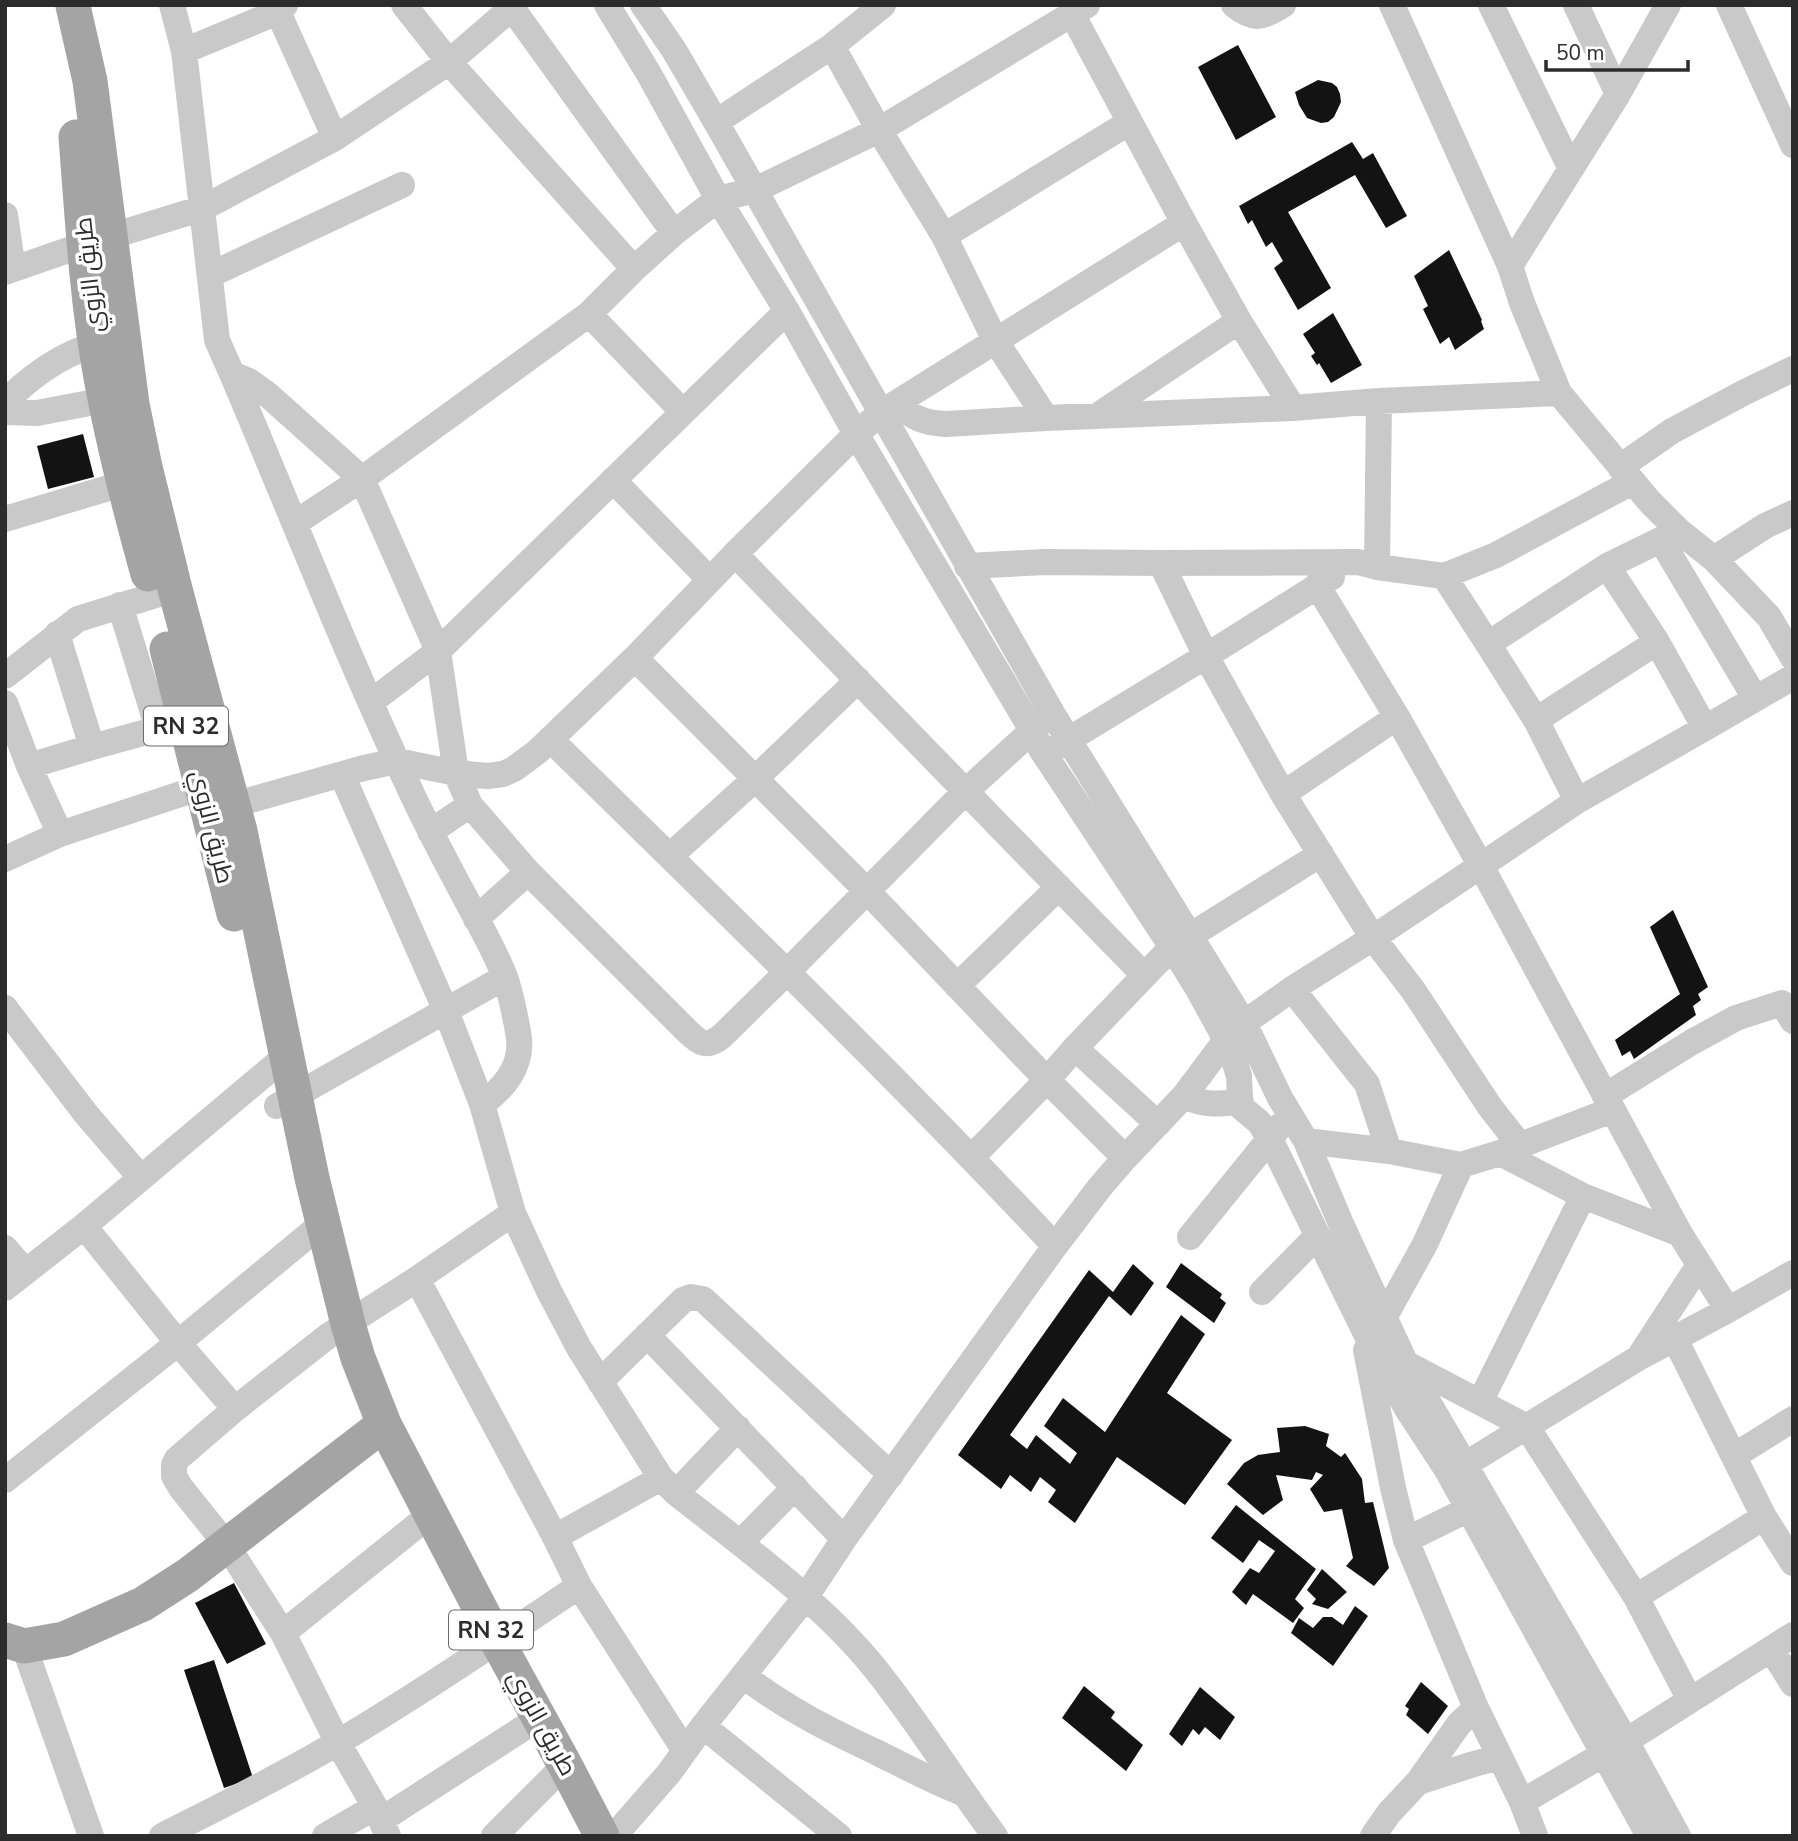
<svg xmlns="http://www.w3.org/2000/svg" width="1798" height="1841" font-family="'Nunito Sans',Cairo,sans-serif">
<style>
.building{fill:#131313}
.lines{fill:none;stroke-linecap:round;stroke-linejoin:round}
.minor{stroke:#c9c9c9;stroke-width:26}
.major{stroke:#a4a4a4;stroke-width:35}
.labels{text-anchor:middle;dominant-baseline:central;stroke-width:7;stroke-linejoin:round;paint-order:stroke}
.shield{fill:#fff;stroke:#6b6b6b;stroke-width:2}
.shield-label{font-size:23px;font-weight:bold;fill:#2c2c2c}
.street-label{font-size:24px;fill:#2c2c2c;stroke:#fff}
</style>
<rect width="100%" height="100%" fill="#fff"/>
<!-- building -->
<path class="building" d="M1238 45 1276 117 1236 140 1198 67Z
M1318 80 1332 83 1337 87 1340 94 1341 102 1334 117 1328 122 1321 123 1307 118 1299 105 1295 92Z
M1352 142 1363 159 1373 153 1407 216 1386 228 1355 175 1288 212 1331 288 1298 310 1274 268 1283 261 1272 242 1266 247 1252 220 1248 224 1239 206Z
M1449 250 1482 320 1481 321 1484 329 1455 350 1449 337 1440 344 1423 309 1428 306 1414 276Z
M1333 313 1362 365 1331 383 1319 363 1317 365 1311 356 1315 353 1303 334Z
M83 434 94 477 48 489 37 446Z
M1673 910 1708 987 1698 994 1701 1000 1693 1006 1696 1015 1634 1059 1630 1051 1622 1056 1615 1040 1680 994 1650 927Z
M1181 1263 1222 1294 1220 1298 1226 1303 1214 1323 1166 1287Z
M1133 1264 1154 1283 1131 1316 1109 1296 1010 1435 1027 1449 1036 1435 1070 1464 1077 1453 1044 1426 1063 1398 1105 1432 1181 1315 1205 1334 1167 1393 1232 1440 1185 1505 1117 1457 1075 1523 1048 1502 1056 1490 1040 1477 1031 1492 1010 1475 1001 1489 958 1455 1089 1270 1113 1292Z
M1305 1426 1329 1434 1326 1446 1341 1457 1345 1453 1362 1479 1365 1503 1373 1502 1389 1568 1374 1586 1346 1566 1353 1558 1342 1509 1324 1512 1310 1489 1323 1475 1316 1472 1312 1480 1276 1475 1283 1500 1263 1515 1227 1484 1244 1463 1258 1455 1280 1452 1277 1428Z
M1236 1505 1316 1569 1295 1599 1304 1608 1293 1623 1253 1594 1246 1605 1232 1592 1250 1568 1259 1573 1275 1551 1259 1540 1243 1563 1211 1538Z
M1322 1569 1347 1592 1328 1609 1312 1604 1316 1599 1307 1590Z
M234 1583 266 1644 227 1664 195 1603Z
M1355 1606 1368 1616 1333 1666 1291 1633 1299 1618 1313 1628 1323 1617H1332L1343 1625Z
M214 1660 253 1778 224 1788 184 1670Z
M1421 1682 1448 1706 1428 1734 1406 1715 1409 1709 1405 1706Z
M1084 1686 1115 1712 1111 1718 1143 1745 1126 1771 1062 1718Z
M1200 1687 1235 1717 1220 1740 1205 1727 1199 1735 1193 1729 1182 1746 1169 1734Z"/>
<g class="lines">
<!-- minor -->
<path class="minor" d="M172 5 184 51 217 340 232 374 249 381 267 394 362 479 295 523
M404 5 449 62 634 269
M607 5 649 74 718 199 787 311 856 434 1032 730 1041 749 1172 947 1198 989 1226 1040 1234 1060 1239 1076 1240 1097 1242 1108 1259 1122 1270 1139 1379 1360 1409 1412 1447 1470 1649 1836
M643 5 674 50 716 122 1052 713 1244 1023 1280 1098 1306 1141 1342 1226 1406 1364 1626 1741 1678 1836
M1234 5C1255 22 1262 17 1283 5
M1392 5 1510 266
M1491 5 1571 169
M1576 5 1618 94
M1729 5 1793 145
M512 8 674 233
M278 12 335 138
M1072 14 1184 223 1239 321 1293 408
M832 46 879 130 944 236 995 340 1046 418
M184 51 278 12 285 5
M716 122 832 46 883 5
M5 215 13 269
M944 236 1130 122
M5 272 83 245 203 208 335 138 449 62 515 5
M210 275 402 185
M589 314 683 412
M232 374C290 510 344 649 407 783 425 823 446 862 467 901 480 925 495 951 505 977 510 991 517 1023 519 1039 522 1067 503 1089 482 1104
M1559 393 1522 303 1510 266 1618 94 1668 5
M5 402C34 373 70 348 111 341
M899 402C910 419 927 423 946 424L1046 418 1293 408 1379 401 1559 393 1650 502 1679 531 1714 559 1769 617 1793 658
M5 412 37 413 121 397
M1097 416 1239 321
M1620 467 1672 431 1745 392 1793 369
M613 480 710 580
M5 519 142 478
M1661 540 1755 698
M735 554 1144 975
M1714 559 1765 526 1793 513
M1161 563 1206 656 1283 794 1373 938 1413 990 1490 1107 1519 1144
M967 566 1045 562 1161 563 1358 562 1377 567 1444 576 1496 555 1632 482
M1377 567 1379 401
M1444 576 1488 644 1536 720 1577 801
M1317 585 1397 717 1481 866 1680 1234 1728 1310
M120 605 158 729
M57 634 92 747
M1488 644 1607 566 1679 531
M635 658 867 891 1047 1080 1125 1158
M5 676 78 619 175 589
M371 702 438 651 787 311
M5 703 29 766 60 834
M1045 719 966 791 787 972 722 1036C707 1048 701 1044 688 1032L528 872 470 805 456 773 438 651 362 479 589 314 634 269 674 233 718 199 755 190 879 130 1087 5
M1536 720 1657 642
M1705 728 1793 677
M550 739C720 906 892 1072 1055 1246
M1055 748 1206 656 1332 577
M29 766 92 747 201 717
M342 775 446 1011 482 1104 513 1213 549 1291 579 1348 661 1478 676 1493C742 1545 820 1601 873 1666 917 1720 953 1780 995 1836
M1283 794 1397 717
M215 810 364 768 397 761 456 773 488 776 503 774 514 769 537 752 635 658 735 554 856 434 882 412 1184 223
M430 832 470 805
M670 856 755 779 858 680
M5 859 60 834 217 782
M476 919 528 872
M957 986 1059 887
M1292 989 1367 1084 1389 1151
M5 1008 86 1114 141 1178
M1075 1048 1158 1124
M1184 1096C1205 1106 1218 1104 1240 1102
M1605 1096 1692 1042 1736 1018 1782 1003 1793 1021
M277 1106 505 977
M1306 1141 1389 1151 1461 1165 1500 1153 1612 1110
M1500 1153 1583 1196 1680 1234
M972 1157 1047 1080 1075 1048 1172 947 1321 854
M84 1226 178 1343 235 1409
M1190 1237 1280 1126
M5 1248 25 1271
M417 1279 555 1537 579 1586 685 1751
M5 1288 84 1226 286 1056
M1262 1292 1317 1236
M1384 1318 1425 1244 1461 1165
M647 1335 844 1539
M1675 1339 1764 1517 1793 1563
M1366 1350 1393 1488 1406 1540 1476 1708 1522 1802 1535 1836
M1641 1354 1699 1265
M1407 1364 1527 1427 1636 1597 1690 1700
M600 1382 683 1300 691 1297 703 1299 891 1475
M1480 1402 1583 1196
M1734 1456 1793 1419
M1449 1470 1466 1464 1640 1357 1728 1310 1793 1273
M5 1480 178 1343 323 1223
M676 1493 738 1428
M555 1537 661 1478
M1406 1540 1469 1509 1484 1503
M740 1543 795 1487
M1636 1597 1764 1517
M283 1633 431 1514
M24 1646 91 1836
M1771 1649 1793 1684
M744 1676C785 1708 829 1730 876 1752 906 1767 934 1782 965 1794
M703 1726 839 1836
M1418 1782 1474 1764 1500 1757
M1522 1802 1626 1741 1793 1635
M381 1820 539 1718
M162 1836C221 1806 280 1777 337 1743 419 1694 499 1640 579 1586
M325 1836 375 1807
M388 1836 375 1807 338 1743 283 1633 226 1544 181 1488 174 1476V1465L177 1459 235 1409 328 1336 417 1279 513 1213
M494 1836 565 1765
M614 1836 669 1773 703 1726 805 1598 844 1539 1055 1246 1100 1187 1125 1158 1184 1096 1226 1040 1244 1023 1292 989 1373 938 1577 801 1705 728 1657 642 1607 566
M1373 1836 1389 1813 1418 1782 1459 1724 1476 1708"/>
<!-- major -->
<path class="major" d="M73 6 90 81 132 404 145 467 175 589 240 831 312 1178 348 1324 358 1358 384 1424 497 1641 565 1765 602 1836
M76 137C82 213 86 290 99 366 111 436 129 506 148 574
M167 649 234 914
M5 1640 24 1646 64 1639 143 1604 188 1575 384 1424"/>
</g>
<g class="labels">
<!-- shield labels -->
<g class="shield">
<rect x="144" y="706.5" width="84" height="39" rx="5"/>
<rect x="449" y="1610.5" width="84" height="39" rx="5"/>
</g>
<g class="shield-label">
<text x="186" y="726">RN 32</text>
<text x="491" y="1630">RN 32</text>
</g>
<!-- street labels -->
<g class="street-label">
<text transform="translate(89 275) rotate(-96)">طريق الزوي</text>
<text transform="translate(212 827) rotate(76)">طريق الزوي</text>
<text transform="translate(542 1723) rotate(61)">طريق الزوي</text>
</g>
</g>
<!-- border -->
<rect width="1798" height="1841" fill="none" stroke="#2c2c2c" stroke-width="14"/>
<!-- scale -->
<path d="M1546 60v10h142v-10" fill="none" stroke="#2c2c2c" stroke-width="3.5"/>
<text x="1556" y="60" font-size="21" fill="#2c2c2c" stroke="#ffffff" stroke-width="5" paint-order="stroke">50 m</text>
</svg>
